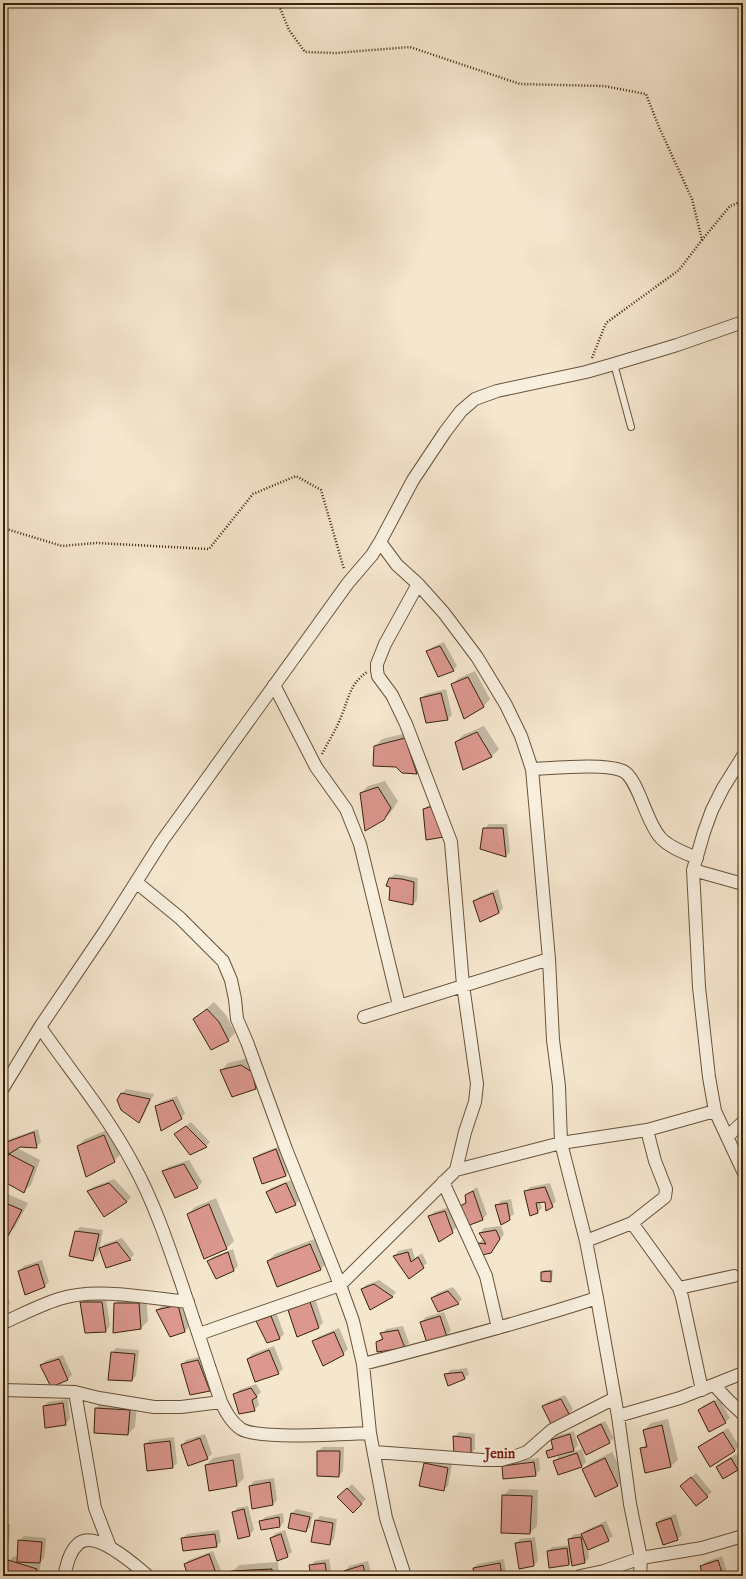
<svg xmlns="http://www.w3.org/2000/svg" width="746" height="1579" font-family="'IM FELL English',serif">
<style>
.shadow{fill:#0003}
.building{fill:#dc988f;stroke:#382209}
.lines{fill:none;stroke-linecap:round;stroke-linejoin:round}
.service-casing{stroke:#67533a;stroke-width:8}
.minor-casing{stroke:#67533a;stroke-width:14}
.path{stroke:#382209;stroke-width:2.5;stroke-dasharray:1 2;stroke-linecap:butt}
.service{stroke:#f8efdf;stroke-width:6}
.minor{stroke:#f8efdf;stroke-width:12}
.labels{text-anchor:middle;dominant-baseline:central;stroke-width:4;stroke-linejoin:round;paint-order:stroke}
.quarter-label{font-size:14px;font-weight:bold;fill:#7a1f14;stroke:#f8efdf}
</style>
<rect width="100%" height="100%" fill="#f5e6ce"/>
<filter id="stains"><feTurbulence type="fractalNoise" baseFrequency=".005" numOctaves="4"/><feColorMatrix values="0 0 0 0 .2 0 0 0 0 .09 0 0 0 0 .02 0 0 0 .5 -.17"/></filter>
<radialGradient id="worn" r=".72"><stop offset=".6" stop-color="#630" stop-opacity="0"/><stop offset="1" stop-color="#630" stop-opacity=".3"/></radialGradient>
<!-- shadow -->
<path class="shadow" d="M444 642 457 666 453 670 428 652 432 647Z
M475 671 490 699 484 706 465 718 452 684 459 678Z
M446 689 452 715 448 719 421 698 426 694Z
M484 726 499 749 492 756 464 768 456 742 463 735Z
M411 732 423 766 416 773 375 746 382 739Z
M385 781 398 801 391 812 383 820 361 793 368 786Z
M437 802 448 832 424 809 429 805Z
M489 824H507L510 852 506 856 484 829Z
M395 874 418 878 417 900 413 904 390 878Z
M498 889 503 908 499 913 475 901 479 897Z
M214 1002 226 1015 235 1033 228 1040 194 1019Z
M249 1058 263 1081 256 1088 222 1070 228 1063Z
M126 1089 154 1094 143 1117 139 1122 121 1094Z
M177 1096 185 1113 181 1118 156 1106 161 1102Z
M191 1122 210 1142 206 1146 191 1154 175 1134Z
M38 1129 41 1142 36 1147 20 1146 17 1148 40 1160 31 1185 24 1191 3 1180V1165L10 1154 6 1144 10 1139Z
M110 1129 121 1154 114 1161 78 1146 85 1139Z
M280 1146 290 1170 286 1175 263 1183 254 1159 259 1154Z
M189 1160 202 1182 198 1187 176 1197 163 1171 168 1167Z
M114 1179 131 1197 127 1202 88 1191 93 1187Z
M291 1180 300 1200 295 1204 267 1192 271 1188Z
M550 1183 556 1201 552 1206 545 1200 540 1201 542 1208 538 1212 525 1192 530 1187Z
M477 1187 487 1214 483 1219 468 1225 461 1206 467 1201 466 1195Z
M5 1193 28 1203 15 1227 8 1234 3 1233V1195Z
M216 1198 234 1241 227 1248 205 1257 188 1214 195 1207Z
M511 1199 514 1214 501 1224 496 1206 501 1201Z
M449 1207 457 1227 439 1241 430 1216 434 1212Z
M501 1226 504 1234 495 1247 491 1252 483 1253 479 1243 484 1238 480 1233 484 1228Z
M80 1227 103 1230 98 1255 93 1260 76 1231Z
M122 1238 134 1254 130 1259 106 1267 100 1249 105 1244Z
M317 1238 328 1262 321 1269 278 1285 268 1261 275 1254Z
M412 1248 415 1258 422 1253 427 1263 409 1277 394 1256 398 1251Z
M233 1249 238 1266 234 1270 208 1261 213 1257Z
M42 1260 49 1282 44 1287 19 1271 24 1266Z
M544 1270H553L552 1279 550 1281 542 1272Z
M379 1280 396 1292 392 1297 362 1289 366 1285Z
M453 1287 462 1299 458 1303 432 1298 437 1293Z
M3 1289 10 1303 3 1310Z
M122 1296H146L148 1321 141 1328 115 1303Z
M86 1298H106L110 1326 106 1331 86 1332 81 1302Z
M315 1298 323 1323 318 1327 290 1310 294 1306Z
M182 1302 189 1327 185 1331 157 1310 162 1306Z
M276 1312 284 1334 279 1339 257 1321 262 1317Z
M444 1312 451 1331 446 1336 421 1322 426 1317Z
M403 1326 409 1343 405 1347 377 1342 383 1337 382 1334 386 1329Z
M339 1328 348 1349 343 1354 313 1341 318 1337Z
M274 1346 283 1369 278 1373 248 1359 252 1354Z
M116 1348 139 1350 136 1376 132 1380 112 1353Z
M63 1355 72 1375 68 1379 51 1386 41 1365 45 1361Z
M203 1356 214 1386 209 1390 182 1365 186 1360Z
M467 1368 469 1374 464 1379 446 1375 450 1370Z
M256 1384 261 1392 257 1396 259 1405 254 1410 234 1395 239 1390Z
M565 1395 573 1409 569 1414 543 1406 548 1402Z
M719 1398 730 1418 725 1422 699 1410 703 1406Z
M68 1399 70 1419 65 1424 44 1406 48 1402Z
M103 1401 137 1403 135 1427 128 1434 95 1432 96 1408Z
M668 1419 678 1460 671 1466 641 1449 647 1443 644 1430 651 1423Z
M605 1421 614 1438 609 1442 578 1436 582 1432Z
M728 1428 739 1446 735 1450 711 1465 699 1448 704 1443Z
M574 1431 578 1445 572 1452 582 1449 586 1462 582 1466 555 1461 559 1456 570 1453 569 1451H547L554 1446 552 1440 556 1436Z
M459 1432 475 1434V1449L471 1454 454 1437Z
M205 1434 212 1454 207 1458 182 1445 186 1440Z
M174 1437 177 1463 172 1468 145 1444 150 1440Z
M323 1447H344L343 1471 339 1476 318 1451Z
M612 1452 625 1478 618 1485 596 1495 583 1470 590 1463Z
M240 1453 244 1478 237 1485 210 1490 206 1465 213 1458Z
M736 1454 742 1465 738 1469 724 1478 717 1467 721 1463Z
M539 1458 540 1470 535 1475 503 1466 507 1462Z
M429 1459 452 1464 448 1486 443 1490 425 1464Z
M696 1473 712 1492 697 1505 686 1482Z
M274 1478 277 1500 273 1504 250 1486 254 1481Z
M352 1484 366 1499 353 1512 339 1497Z
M510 1489 538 1490 537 1526 530 1533 502 1532 503 1496Z
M248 1506 254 1530 249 1535 233 1513 237 1508Z
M296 1509 313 1513 310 1527 306 1531 292 1514Z
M283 1513 284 1522 280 1526 261 1521 265 1517Z
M676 1514 682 1535 677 1539 657 1523 661 1519Z
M320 1516 337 1519 334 1539 329 1544 316 1521Z
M606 1521 613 1536 608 1540 588 1549 589 1558 585 1562 572 1561 569 1565 548 1551 552 1547 570 1545 569 1540 573 1535 583 1533 586 1530Z
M3 1524H10L9 1543 4 1548 3 1547Z
M219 1530 221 1542 216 1546 182 1539 187 1534Z
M285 1530 292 1552 287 1556 271 1538 276 1533Z
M24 1536 46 1538 44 1558 39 1564H41L38 1576H5L9 1561 14 1556 18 1558 19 1541Z
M535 1537 538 1561 534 1565 516 1544 520 1539Z
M213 1551 222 1573 219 1576H189L185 1564 189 1560Z
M722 1556 728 1575 704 1576 701 1566 706 1562Z
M329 1559 332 1576H312L310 1566 315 1561Z
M504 1559 506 1572 502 1576H475L474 1568 478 1564Z
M368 1561 372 1576H346L345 1571 349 1566Z
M278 1562 279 1576H232V1572L239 1565Z
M619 1574H636V1576H618Z"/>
<!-- building -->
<path class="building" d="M440 646 454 671 438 677 426 651Z
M468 677 484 707 464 719 451 684Z
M441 693 448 720 426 723 420 698Z
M477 732 492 757 463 770 455 742Z
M405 738 417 774 402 773 396 767 373 766 374 746Z
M378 787 391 808 384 820 365 831 360 793Z
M433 806 444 837 426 840 423 809Z
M483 828H503L506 857 480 849Z
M389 878 402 879 414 882 413 905 389 900 390 887 386 886Z
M493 893 499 913 480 922 473 901Z
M207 1009 219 1022 229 1041 211 1050 193 1019Z
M241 1065 252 1072 256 1089 232 1097 220 1070Z
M121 1093 150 1099 139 1123 121 1110 117 1100Z
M173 1100 182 1119 161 1131 155 1106Z
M186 1126 207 1147 190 1155 174 1134Z
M34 1132 37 1148 20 1147 9 1154 4 1143Z
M104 1135 115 1162 86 1177 77 1146Z
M276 1149 286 1176 262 1184 253 1158Z
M9 1154 34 1167 24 1193 3 1181V1164Z
M184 1164 198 1188 175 1198 162 1171Z
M109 1183 127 1202 104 1217 87 1191Z
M286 1183 296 1205 276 1213 266 1192Z
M545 1187 553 1207 546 1211 545 1202 536 1203 538 1213 530 1216 524 1191Z
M473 1191 483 1220 467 1226 460 1206 466 1203 465 1195Z
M3 1202 22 1210 8 1236 3 1234Z
M507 1203 510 1220 501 1225 495 1205Z
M209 1204 227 1249 204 1259 187 1214Z
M445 1211 453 1233 439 1242 428 1216Z
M496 1230 500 1239 491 1253 482 1255 478 1243 486 1244 479 1233Z
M75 1231 99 1234 93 1261 69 1256Z
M117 1242 131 1260 106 1268 99 1248Z
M310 1244 321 1270 277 1287 267 1261Z
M228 1252 234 1271 216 1279 207 1261Z
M408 1252 411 1262 418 1257 424 1268 409 1279 393 1256Z
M38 1264 45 1287 25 1295 18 1271Z
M551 1271V1282L541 1281V1272Z
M374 1284 393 1297 370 1310 361 1289Z
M448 1291 459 1304 438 1312 431 1298Z
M80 1302H102L106 1332 85 1333Z
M310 1302 319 1328 297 1337 288 1310Z
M114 1303H139L141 1329 113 1333Z
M178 1305 185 1332 170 1337 156 1310Z
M271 1316 280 1339 267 1343 256 1321Z
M440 1316 447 1337 427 1343 420 1322Z
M398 1330 405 1348 377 1352 376 1342 383 1339 380 1333Z
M334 1332 344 1355 323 1366 312 1341Z
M269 1350 279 1374 255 1382 247 1359Z
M111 1352 135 1354 132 1381 108 1380Z
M59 1359 68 1380 51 1387 40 1365Z
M198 1360 210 1391 190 1395 181 1364Z
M462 1372 465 1379 448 1386 444 1374Z
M251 1388 257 1397 252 1400 255 1411 239 1414 233 1394Z
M561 1399 569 1414 552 1426 542 1406Z
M714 1401 726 1423 709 1432 698 1410Z
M63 1403 66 1425 45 1428 43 1406Z
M95 1408 130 1410 128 1435 94 1433Z
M601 1424 610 1443 586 1455 577 1436Z
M662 1425 671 1467 645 1473 640 1448 647 1447 643 1430Z
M723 1432 735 1451 710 1467 698 1447Z
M570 1434 574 1451 548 1458 546 1451 553 1449 551 1440Z
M453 1436 471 1438V1455L454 1454Z
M200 1438 208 1459 188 1466 181 1445Z
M170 1441 173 1468 147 1471 144 1444Z
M317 1451H340L339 1477 317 1476Z
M577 1453 582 1467 558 1475 553 1461Z
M605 1458 618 1486 595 1497 582 1469Z
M731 1458 738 1470 723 1479 716 1467Z
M233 1460 237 1486 209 1491 205 1465Z
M534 1462 536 1476 503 1479 502 1466Z
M424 1463 448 1468 444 1491 419 1486Z
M691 1477 708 1497 696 1506 680 1486Z
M270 1482 273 1505 252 1509 249 1486Z
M347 1488 362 1504 353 1513 337 1497Z
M502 1495 532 1496 530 1534 501 1533Z
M244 1509 250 1536 238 1539 232 1512Z
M291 1513 310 1517 306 1532 288 1528Z
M279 1517 280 1527 261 1530 259 1521Z
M671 1518 678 1540 663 1545 656 1523Z
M315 1520 333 1523 330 1545 311 1542Z
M602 1525 609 1541 588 1550 581 1534Z
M3 1528H6L5 1549 3 1548Z
M215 1534 217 1547 183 1551 181 1538Z
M281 1534 288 1557 277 1561 270 1538Z
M581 1537 585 1563 572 1566 568 1539Z
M18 1540 42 1542 40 1563 17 1562Z
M531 1541 534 1566 519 1569 515 1543Z
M567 1548 569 1565 549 1568 547 1551Z
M209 1554 217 1576H188L184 1564Z
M8 1560 37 1569 35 1576H4Z
M718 1560 723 1576H703L700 1566Z
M325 1563 327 1576H311L309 1565Z
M500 1563 502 1576H474L473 1568Z
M363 1565 366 1576H345L344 1571Z
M272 1569V1576H231V1571Z"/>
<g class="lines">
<defs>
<path id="service" d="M614 364 631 427"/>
<path id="minor" d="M274 685 316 767 346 809 360 844 399 1005
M743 756 723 788 712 810 704 832 693 870 699 987 709 1077 715 1111 743 1171
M532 769C555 768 605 763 623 771 638 778 646 822 660 837 668 847 685 853 697 858
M693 870 743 884
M136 882 180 918 223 961 231 980 235 999 237 1019 247 1042 286 1149 340 1285 353 1321 363 1364 370 1433 386 1518 405 1576
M364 1017 549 959
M40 1027C72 1073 107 1115 133 1164 154 1202 168 1244 182 1285 195 1324 208 1363 221 1402 226 1412 231 1422 241 1429 259 1440 345 1434 370 1433
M3 1088 40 1027 105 931 162 841 348 583 372 555 380 542
M727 1137 743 1122
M456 1170 561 1143 647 1130 715 1111
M443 1182 486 1276 498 1328
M632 1223 679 1288 682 1297 702 1390
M586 1241 632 1223 665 1197 666 1189 655 1161 647 1130
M679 1288 734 1276
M3 1323C21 1315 40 1305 59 1299 96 1287 149 1298 188 1302
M199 1334 340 1285 456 1170 465 1132 475 1102 477 1084 463 985 451 842 406 724 392 695 378 676 377 670V664L385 644 418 584
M363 1364C441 1344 520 1323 597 1298
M714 1385 730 1402 743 1414
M3 1390 75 1392 99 1398 154 1407H181L221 1402
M75 1392 95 1508 110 1547
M618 1416 680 1398 743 1373
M374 1452 483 1460H501L516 1456 527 1452 552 1430 615 1398
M64 1576C67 1565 69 1553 77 1545 93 1527 135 1565 148 1576
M580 1576 604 1571 641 1558 702 1548 743 1536
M640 1576 641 1558 630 1504 618 1416 597 1298 586 1241 561 1143 559 1086 553 1040 549 959 532 769 521 736 506 705 477 657 444 613 418 584 397 565 380 542 413 480 445 432 461 411 475 399 497 391 586 372 614 364 677 345 743 322"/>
</defs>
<!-- service casing -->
<use href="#service" class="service-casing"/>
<!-- minor casing -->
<use href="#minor" class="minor-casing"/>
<!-- path -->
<path class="path" d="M278 3 289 30 305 52 336 53 410 47 520 84 604 86 646 94 659 127 692 199 702 240 679 270 606 323 592 358
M702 240 730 206 743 201
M3 528 62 546 97 543 209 549 253 494 296 476 321 490 344 569
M322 754C328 742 336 730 341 717 349 698 349 685 367 672"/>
<!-- service -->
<use href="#service" class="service"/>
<!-- minor -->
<use href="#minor" class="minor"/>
</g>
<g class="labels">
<!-- quarter labels -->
<g class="quarter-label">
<text x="500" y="1454">Jenin</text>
</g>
</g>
<!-- margin -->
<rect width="746" height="1579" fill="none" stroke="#f5e6ce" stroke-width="16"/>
<rect x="4" y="4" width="738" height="1571" fill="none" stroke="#382209" stroke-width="2"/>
<rect x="8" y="8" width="730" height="1563" fill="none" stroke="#382209"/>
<rect width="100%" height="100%" filter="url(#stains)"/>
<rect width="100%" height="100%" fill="url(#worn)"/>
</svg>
